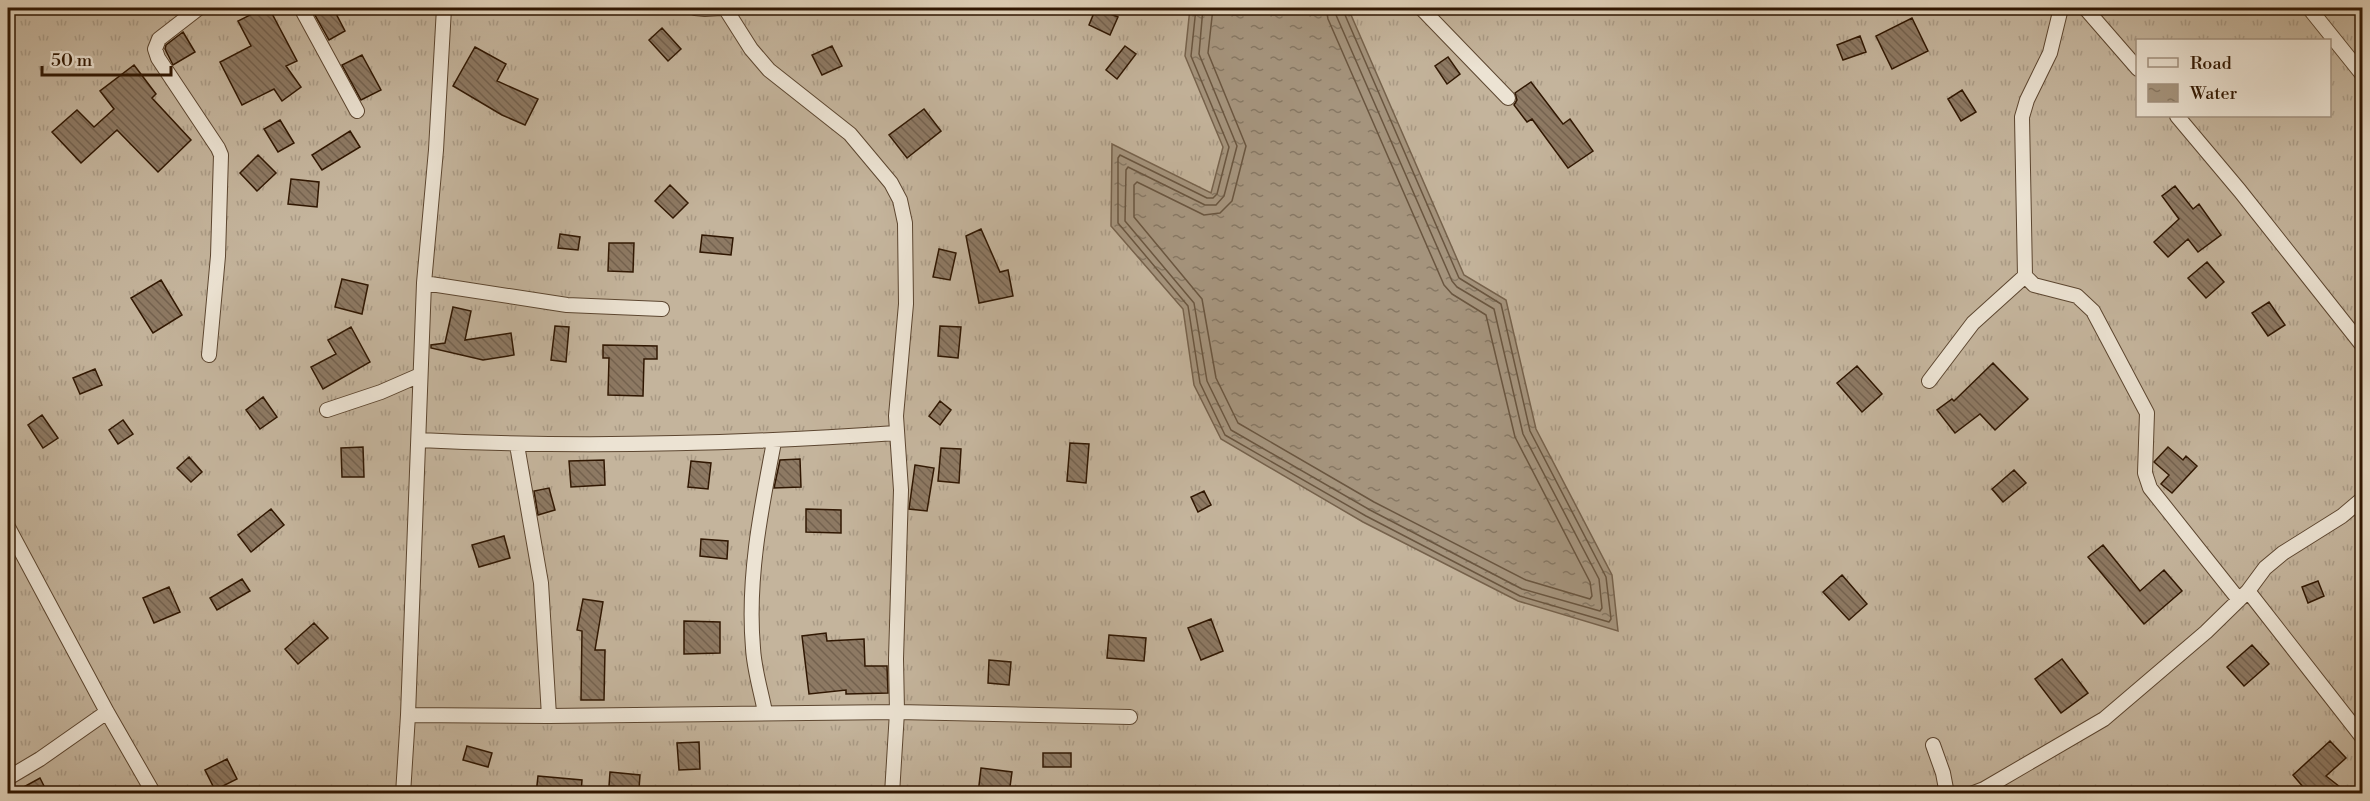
<svg xmlns="http://www.w3.org/2000/svg" width="2370" height="801" font-family="'Libre Bodoni',serif">
<style>
.grass{fill:url(#grass-tufts);stroke:#7a664f;stroke-width:1.5;fill-rule:evenodd}
.water{fill:url(#water-ripples);stroke:#76624c;stroke-width:1.5}
.lines{fill:none;stroke-linecap:round;stroke-linejoin:round}
.shore{stroke:#6a5640;stroke-width:1.5}
.building{fill:url(#building-back-hatch);stroke:#301702;stroke-width:1.5}
.minor-casing{stroke:#5c4630;stroke-width:16}
.minor{stroke:#ece3d3;stroke-width:14}
</style>
<defs>
<pattern id="grass-tufts" width="24" height="20" patternUnits="userSpaceOnUse" patternTransform="scale(1.5)"><rect width="24" height="20" fill="#c4b49c"/><path d="M3 7l-1-3M5 7V3M7 7l1-3M15 17l-1-3M17 17v-4M19 17l1-3" fill="none" stroke="#a99a85"/></pattern>
<pattern id="water-ripples" width="26" height="14" patternUnits="userSpaceOnUse" patternTransform="scale(1.5)"><rect width="26" height="14" fill="#a5947d"/><path d="M2 4q2-2 4 0t4 0M15 11q2-2 4 0t4 0" fill="none" stroke="#877864"/></pattern>
<pattern id="building-back-hatch" width="6" height="6" patternUnits="userSpaceOnUse" patternTransform="scale(1.5)"><rect width="6" height="6" fill="#8d7963"/><path d="M-1 5l2 2M0 0l6 6M5-1l2 2" fill="none" stroke="#74624f"/></pattern>
</defs>
<rect width="100%" height="100%" fill="#e2d4bc"/>
<filter id="stains"><feTurbulence type="fractalNoise" baseFrequency=".00333" numOctaves="4"/><feColorMatrix values="0 0 0 0 .2 0 0 0 0 .09 0 0 0 0 .02 0 0 0 .5 -.17"/></filter>
<radialGradient id="worn" r=".72"><stop offset=".6" stop-color="#630" stop-opacity="0"/><stop offset="1" stop-color="#630" stop-opacity=".3"/></radialGradient>
<!-- grass -->
<path class="grass" d="M8 8H2362V793H8ZM2138 40H2330V116H2138Z"/>
<!-- water -->
<path class="water" d="M1190 8H1348L1464 275 1506 300 1536 429 1612 575 1618 631 1518 601 1363 522 1221 439 1194 385 1183 309 1111 226 1112 144 1211 193 1223 147 1185 56Z"/>
<g class="lines">
<!-- shore -->
<path class="shore" d="M1196 8 1191 56 1229 147 1217 194 1213 198H1207L1120 155 1118 158V223L1188 306 1200 383 1225 435 1366 516 1520 596 1609 622 1611 619 1606 577 1530 431 1501 304 1459 278 1342 8
M1203 8 1199 54 1237 146 1224 196 1216 205H1205L1128 167 1126 170 1125 221 1194 303 1207 381 1231 430 1370 510 1522 589 1600 611 1602 608 1599 579 1523 434 1494 309 1457 287 1452 281 1336 15 1335 8
M1213 8 1208 53 1246 146 1232 201 1220 213 1204 215 1137 182 1134 185V217L1202 299 1216 378 1238 423 1374 502 1526 580 1590 599 1592 596 1590 582 1515 437 1486 315 1452 294 1444 285 1328 19 1326 8"/>
</g>
<!-- building -->
<path class="building" d="M264 8H269L297 61 286 66 301 87 282 101 274 89 242 105 220 62 251 46 238 21Z
M311 8H333L345 31 329 40Z
M1096 8 1118 17 1110 35 1089 25Z
M1912 18 1928 51 1892 69 1876 36Z
M662 28 681 49 668 61 649 40Z
M183 32 195 52 173 65 165 49 166 45Z
M1860 36 1866 52 1843 60 1837 45Z
M832 46 842 66 822 75 812 55Z
M1125 46 1136 54 1117 79 1106 70Z
M475 47 506 64 497 81 538 99 525 125 502 115 453 86Z
M362 55 381 90 361 100 342 65Z
M1448 57 1460 74 1447 84 1435 66Z
M134 65 156 94 152 98 191 140 158 172 117 130 81 163 52 132 77 110 94 127 114 109 100 91Z
M1531 82 1563 124 1570 119 1593 151 1568 168 1532 119 1527 122 1514 105 1517 100 1515 93Z
M1962 90 1976 112 1961 121 1948 99Z
M924 109 941 131 907 158 889 135Z
M280 120 294 143 278 152 264 129Z
M350 131 360 147 322 170 312 155Z
M258 155 276 173 257 191 240 173Z
M291 179 319 182 317 207 288 204Z
M670 185 688 203 673 218 655 201Z
M2175 186 2193 209 2199 204 2221 235 2198 252 2188 239 2168 257 2154 242 2179 219 2162 196Z
M981 229 1000 272 1008 270 1013 296 979 303 966 236Z
M560 234 580 237 578 250 558 248Z
M702 235 733 238 731 255 700 252Z
M609 243H634L633 272 608 271Z
M939 249 956 253 950 280 933 277Z
M2207 262 2224 282 2206 298 2188 278Z
M342 279 368 285 362 314 335 307Z
M161 280 182 315 153 333 131 298Z
M2269 302 2285 325 2268 336 2252 313Z
M453 307 471 311 465 340 511 333 514 355 483 360 431 348V345L445 343Z
M555 326 569 327 566 362 551 360Z
M940 326 961 327 958 358 938 356Z
M351 327 370 362 323 389 311 367 336 354 328 340Z
M603 345 657 346V359H644L643 396 608 395 609 358H603Z
M1993 363 2028 399 1995 430 1980 414 1955 433 1937 410 1952 399 1954 401Z
M1857 366 1882 394 1862 412 1837 383Z
M95 369 102 385 80 394 73 378Z
M263 397 277 417 260 429 246 410Z
M940 401 951 410 940 425 929 416Z
M42 415 58 438 43 448 28 425Z
M123 420 133 434 118 444 109 430Z
M1070 443 1089 444 1086 483 1067 481Z
M363 447 364 477H342L341 448Z
M2168 447 2183 460 2186 456 2197 466 2172 493 2161 484 2169 475 2154 462Z
M941 448 961 449 959 483 938 481Z
M189 457 202 472 191 482 177 468Z
M800 459 801 487 774 488 780 460Z
M604 460 605 485 571 487 569 461Z
M691 461 711 463 708 489 688 487Z
M915 465 934 468 927 511 909 509Z
M2014 470 2026 483 2003 502 1992 489Z
M549 488 555 510 538 515 534 491Z
M1204 491 1211 505 1198 512 1191 497Z
M271 509 284 525 251 552 238 535Z
M806 509 841 510V533L806 532Z
M504 536 510 558 479 567 472 545Z
M701 539 728 541 727 559 700 556Z
M2103 545 2140 591 2164 570 2182 591 2144 624 2088 557Z
M1842 575 1867 604 1849 620 1823 592Z
M242 579 250 591 217 610 210 598Z
M2318 581 2324 596 2308 603 2302 587Z
M169 587 180 612 154 623 143 598Z
M583 599 603 602 595 650H605L604 700H581L582 631 577 630Z
M1211 619 1223 651 1201 660 1188 628Z
M684 621 720 622V653L684 654Z
M314 623 328 638 298 664 285 649Z
M826 633 827 641 864 639 865 666H887L888 693 846 694V690L809 694 802 636Z
M1109 635 1146 638 1144 661 1107 658Z
M2252 645 2269 664 2244 686 2227 667Z
M2062 659 2088 693 2061 713 2035 679Z
M989 660 1011 662 1009 685 988 683Z
M2330 741 2346 758 2326 776 2349 794H2309L2293 775Z
M699 742 700 769 679 770 677 743Z
M467 746 492 753 488 767 463 760Z
M1043 753H1071V767H1043Z
M227 759 237 779 215 790 205 770Z
M981 768 1012 772 1009 794H978Z
M610 772 640 775 639 789 609 786Z
M538 776 582 780 581 794H536Z
M40 778 48 794H11Z"/>
<g class="lines">
<defs>
<path id="minor" d="M199 8 159 39 155 49 158 58 218 148 221 155 218 256 209 355
M301 8 357 111
M695 8 705 9 721 8
M725 8 751 49 769 70 850 134 891 183 900 200 905 223 906 304 896 416 901 490 896 659 897 712 892 794
M1421 8 1508 98
M2061 8 2050 53 2027 100 2022 117 2025 276 2034 285 2077 296 2093 311 2147 413 2145 473 2150 488 2239 600
M2085 8 2138 69
M2309 8 2362 74
M2177 116 2240 191 2362 345
M424 283 567 305 662 309
M1929 381 1973 323 2025 276
M327 410 381 392 420 375
M419 440C578 448 737 444 896 433
M517 445 541 583 549 716
M8 527 107 712 154 794
M2248 591 2362 737
M765 712C761 691 754 669 753 648 747 579 761 509 774 442
M408 715 549 716 897 712 1130 717
M1933 745 1943 773 1947 794
M8 778 40 759 107 712
M403 794 408 715 424 283 436 150 444 8
M1971 794 1984 789 2104 719 2206 632 2248 591 2265 568 2283 553 2342 516 2362 499"/>
</defs>
<!-- minor casing -->
<use href="#minor" class="minor-casing"/>
<!-- minor -->
<use href="#minor" class="minor"/>
</g>
<!-- margin -->
<rect width="2370" height="801" fill="none" stroke="#e2d4bc" stroke-width="30"/>
<rect x="9" y="9" width="2352" height="783" fill="none" stroke="#301702" stroke-width="3"/>
<rect x="15" y="15" width="2340" height="771" fill="none" stroke="#301702" stroke-width="1.5"/>
<!-- legend -->
<rect x="2136" y="39" width="195" height="78" fill="#ece3d3" stroke="#a1917f" stroke-width="1.5"/>
<rect x="2148" y="58" width="30" height="9" fill="#ece3d3" stroke="#a1917f" stroke-width="1.5"/>
<text x="2190" y="69" font-size="18" fill="#301702">Road</text>
<rect x="2148" y="84" width="30" height="18" fill="url(#water-ripples)" stroke="#a1917f" stroke-width="1.5"/>
<text x="2190" y="99" font-size="18" fill="#301702">Water</text>
<!-- scale -->
<path d="M42 66v9h129v-9" fill="none" stroke="#301702" stroke-width="3"/>
<text x="51" y="66" font-size="18" fill="#301702" stroke="#ece3d3" stroke-width="4.5" paint-order="stroke">50 m</text>
<rect width="100%" height="100%" filter="url(#stains)"/>
<rect width="100%" height="100%" fill="url(#worn)"/>
</svg>
